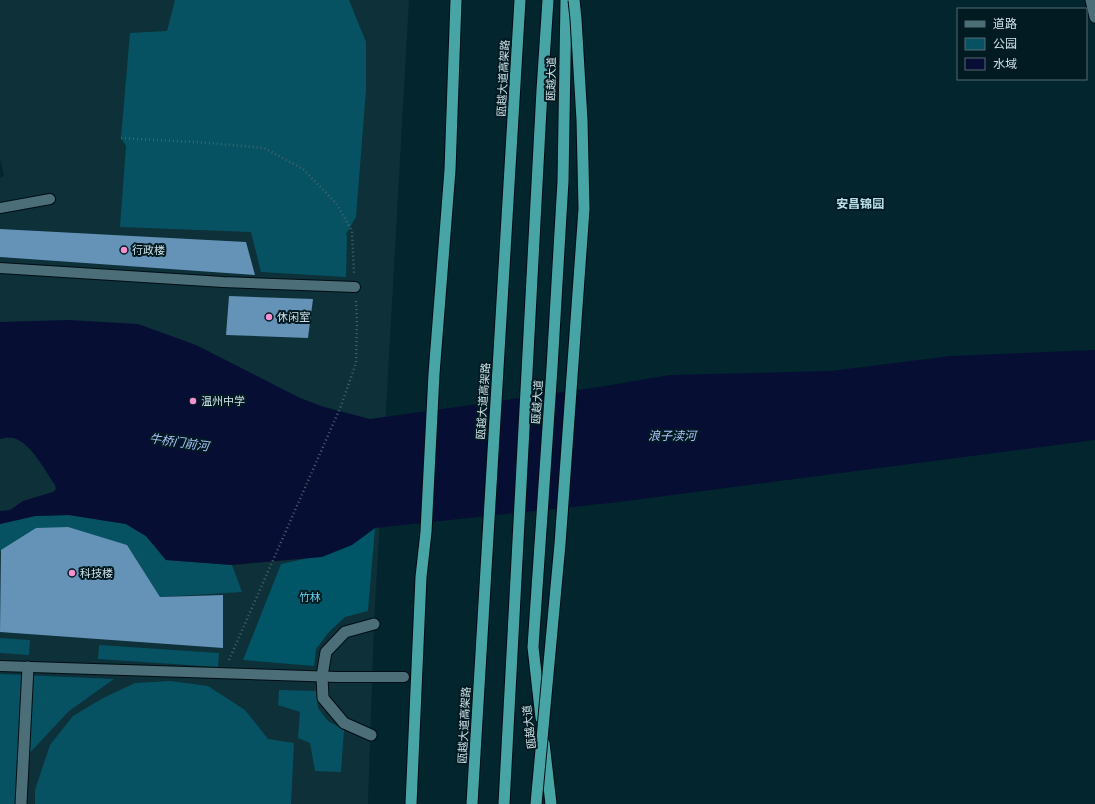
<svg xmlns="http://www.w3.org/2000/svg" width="1095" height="804" font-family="Mulish,'Noto Sans SC',sans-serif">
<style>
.built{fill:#0d3039}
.green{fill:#075262}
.forest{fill:#056}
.water{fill:#060e34}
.building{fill:#6493b7}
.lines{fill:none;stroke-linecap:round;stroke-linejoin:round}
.service-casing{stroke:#000d14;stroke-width:12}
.minor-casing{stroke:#000d14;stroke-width:13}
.trunk-casing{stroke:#000d14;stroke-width:13}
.path{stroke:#46636b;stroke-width:2.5;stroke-dasharray:1 3;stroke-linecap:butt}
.service{stroke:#4b6e78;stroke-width:10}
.minor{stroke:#4b6e78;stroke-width:11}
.trunk{stroke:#47a5a5;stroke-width:11}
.trunk-bridge-casing{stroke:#000d14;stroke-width:13;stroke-linecap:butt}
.trunk-bridge{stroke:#47a5a5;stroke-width:11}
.poi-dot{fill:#f690d0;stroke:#021b22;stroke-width:1.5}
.labels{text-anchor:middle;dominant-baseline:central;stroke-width:4;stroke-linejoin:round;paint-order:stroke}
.street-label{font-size:11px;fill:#cfe1e7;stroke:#021b22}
.poi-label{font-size:11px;fill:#cfe1e7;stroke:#021b22;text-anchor:start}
.park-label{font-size:11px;fill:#69d3ef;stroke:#021b22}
.neighbourhood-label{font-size:12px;font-weight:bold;fill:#bae0eb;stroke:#021b22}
.water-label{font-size:12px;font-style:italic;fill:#adc3fc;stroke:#021b22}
</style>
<rect width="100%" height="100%" fill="#02252e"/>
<!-- built -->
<path class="built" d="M0 0H409L374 624 368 804H0V178L4 176 0 159Z"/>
<!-- green -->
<path class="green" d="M175 0H349L366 42V90L356 217 346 234 347 236 346 277 261 272 251 232 120 227 126 146 121 138 130 33 167 31Z
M69 515 126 524 146 536 166 560 232 565 242 592 160 597 127 545 42 528 1 550 0 552V524L35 516Z
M0 638 30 640 29 655 0 653Z
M99 645 219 653 218 667 98 659Z
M0 674 114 679 69 711 23 760 21 804H0Z
M170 681 208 686 245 710 268 739 294 743 291 804H35V790L50 745 73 716 103 698 135 683Z
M279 690 316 691 318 708 328 721 344 730 341 772 315 771 310 743 298 738 300 712 278 705Z"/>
<!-- forest -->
<path class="forest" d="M375 528 368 611 345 617 329 632 316 649 314 666 243 660 281 564 331 553Z"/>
<!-- water -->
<path class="water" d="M68 320 138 324 196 345 300 398 324 407 370 419 599 387 670 375 831 371 951 356 1095 350V440L619 502 375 528 352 545 322 557 232 565 166 560 146 536 126 524 69 515 35 516 0 524V511L10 510 23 501 53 492 56 489 55 485C46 472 31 444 16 439 11 437 5 438 0 439V322Z"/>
<!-- building -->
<path class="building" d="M0 229 246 242 255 275 0 257Z
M229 296 313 299 308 338 226 335Z
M68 527 127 545 160 597 223 595V648L0 632 1 550 36 528Z"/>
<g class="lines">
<defs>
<path id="service" d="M0 208 50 199
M0 268 223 282 355 287
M0 666 337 677H404"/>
<path id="minor" d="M1091 0 1095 17
M371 735 344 723 323 698 322 676 326 652 345 632 374 624
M21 804 28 667"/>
<path id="trunk" d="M541 718 533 647 552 368 563 181 566 0
M544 743 551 804
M411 804 421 577 426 532 434 374 450 170 456 0
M472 804 520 0
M504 804 542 90 548 0"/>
</defs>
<!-- service casing -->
<use href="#service" class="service-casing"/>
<!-- minor casing -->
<use href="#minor" class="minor-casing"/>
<!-- trunk casing -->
<use href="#trunk" class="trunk-casing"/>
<!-- path -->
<path class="path" d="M121 138 210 143 264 148 303 169 336 203 352 231 354 274
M229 660 341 406 356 363 357 320 356 301"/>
<!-- service -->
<use href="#service" class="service"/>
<!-- minor -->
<use href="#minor" class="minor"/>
<!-- trunk -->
<use href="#trunk" class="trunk"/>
<defs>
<path id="trunk-bridge" d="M536 804 560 544 584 209 582 120 576 19 574 0"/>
</defs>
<!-- trunk-bridge casing -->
<use href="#trunk-bridge" class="trunk-bridge-casing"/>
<!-- trunk-bridge -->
<use href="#trunk-bridge" class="trunk-bridge"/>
</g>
<!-- markers -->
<g class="poi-dot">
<circle cx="124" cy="250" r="4"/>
<circle cx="269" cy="317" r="4"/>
<circle cx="193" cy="401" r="4"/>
<circle cx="72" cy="573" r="4"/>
</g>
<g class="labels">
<!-- street labels -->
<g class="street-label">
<text transform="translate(503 78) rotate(-87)">瓯越大道高架路</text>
<text transform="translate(551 79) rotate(-89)">瓯越大道</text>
<text transform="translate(483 401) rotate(-86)">瓯越大道高架路</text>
<text transform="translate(537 402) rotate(-86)">瓯越大道</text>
<text transform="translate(464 725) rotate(-87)">瓯越大道高架路</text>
<text transform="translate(529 727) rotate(-97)">瓯越大道</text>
</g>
<!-- poi labels -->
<g class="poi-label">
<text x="132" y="250">行政楼</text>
<text x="277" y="317">休闲室</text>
<text x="201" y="401">温州中学</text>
<text x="80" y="573">科技楼</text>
</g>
<!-- park labels -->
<g class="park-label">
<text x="310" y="597">竹林</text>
</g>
<!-- neighbourhood labels -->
<g class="neighbourhood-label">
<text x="860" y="203">安昌锦园</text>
</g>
<!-- water labels -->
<g class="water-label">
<text x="672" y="435">浪子渎河</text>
<text transform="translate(179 442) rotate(8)">牛桥门前河</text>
</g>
</g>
<!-- legend -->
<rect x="957" y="8" width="130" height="72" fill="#021b22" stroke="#546a71"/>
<rect x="965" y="21" width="20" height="6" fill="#4b6e78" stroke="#546a71"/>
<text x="993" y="28" font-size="12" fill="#cfe1e7">道路</text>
<rect x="965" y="38" width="20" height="12" fill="#075262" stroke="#546a71"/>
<text x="993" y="48" font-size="12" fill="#cfe1e7">公园</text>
<rect x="965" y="58" width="20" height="12" fill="#060e34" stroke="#546a71"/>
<text x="993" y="68" font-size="12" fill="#cfe1e7">水域</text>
</svg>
